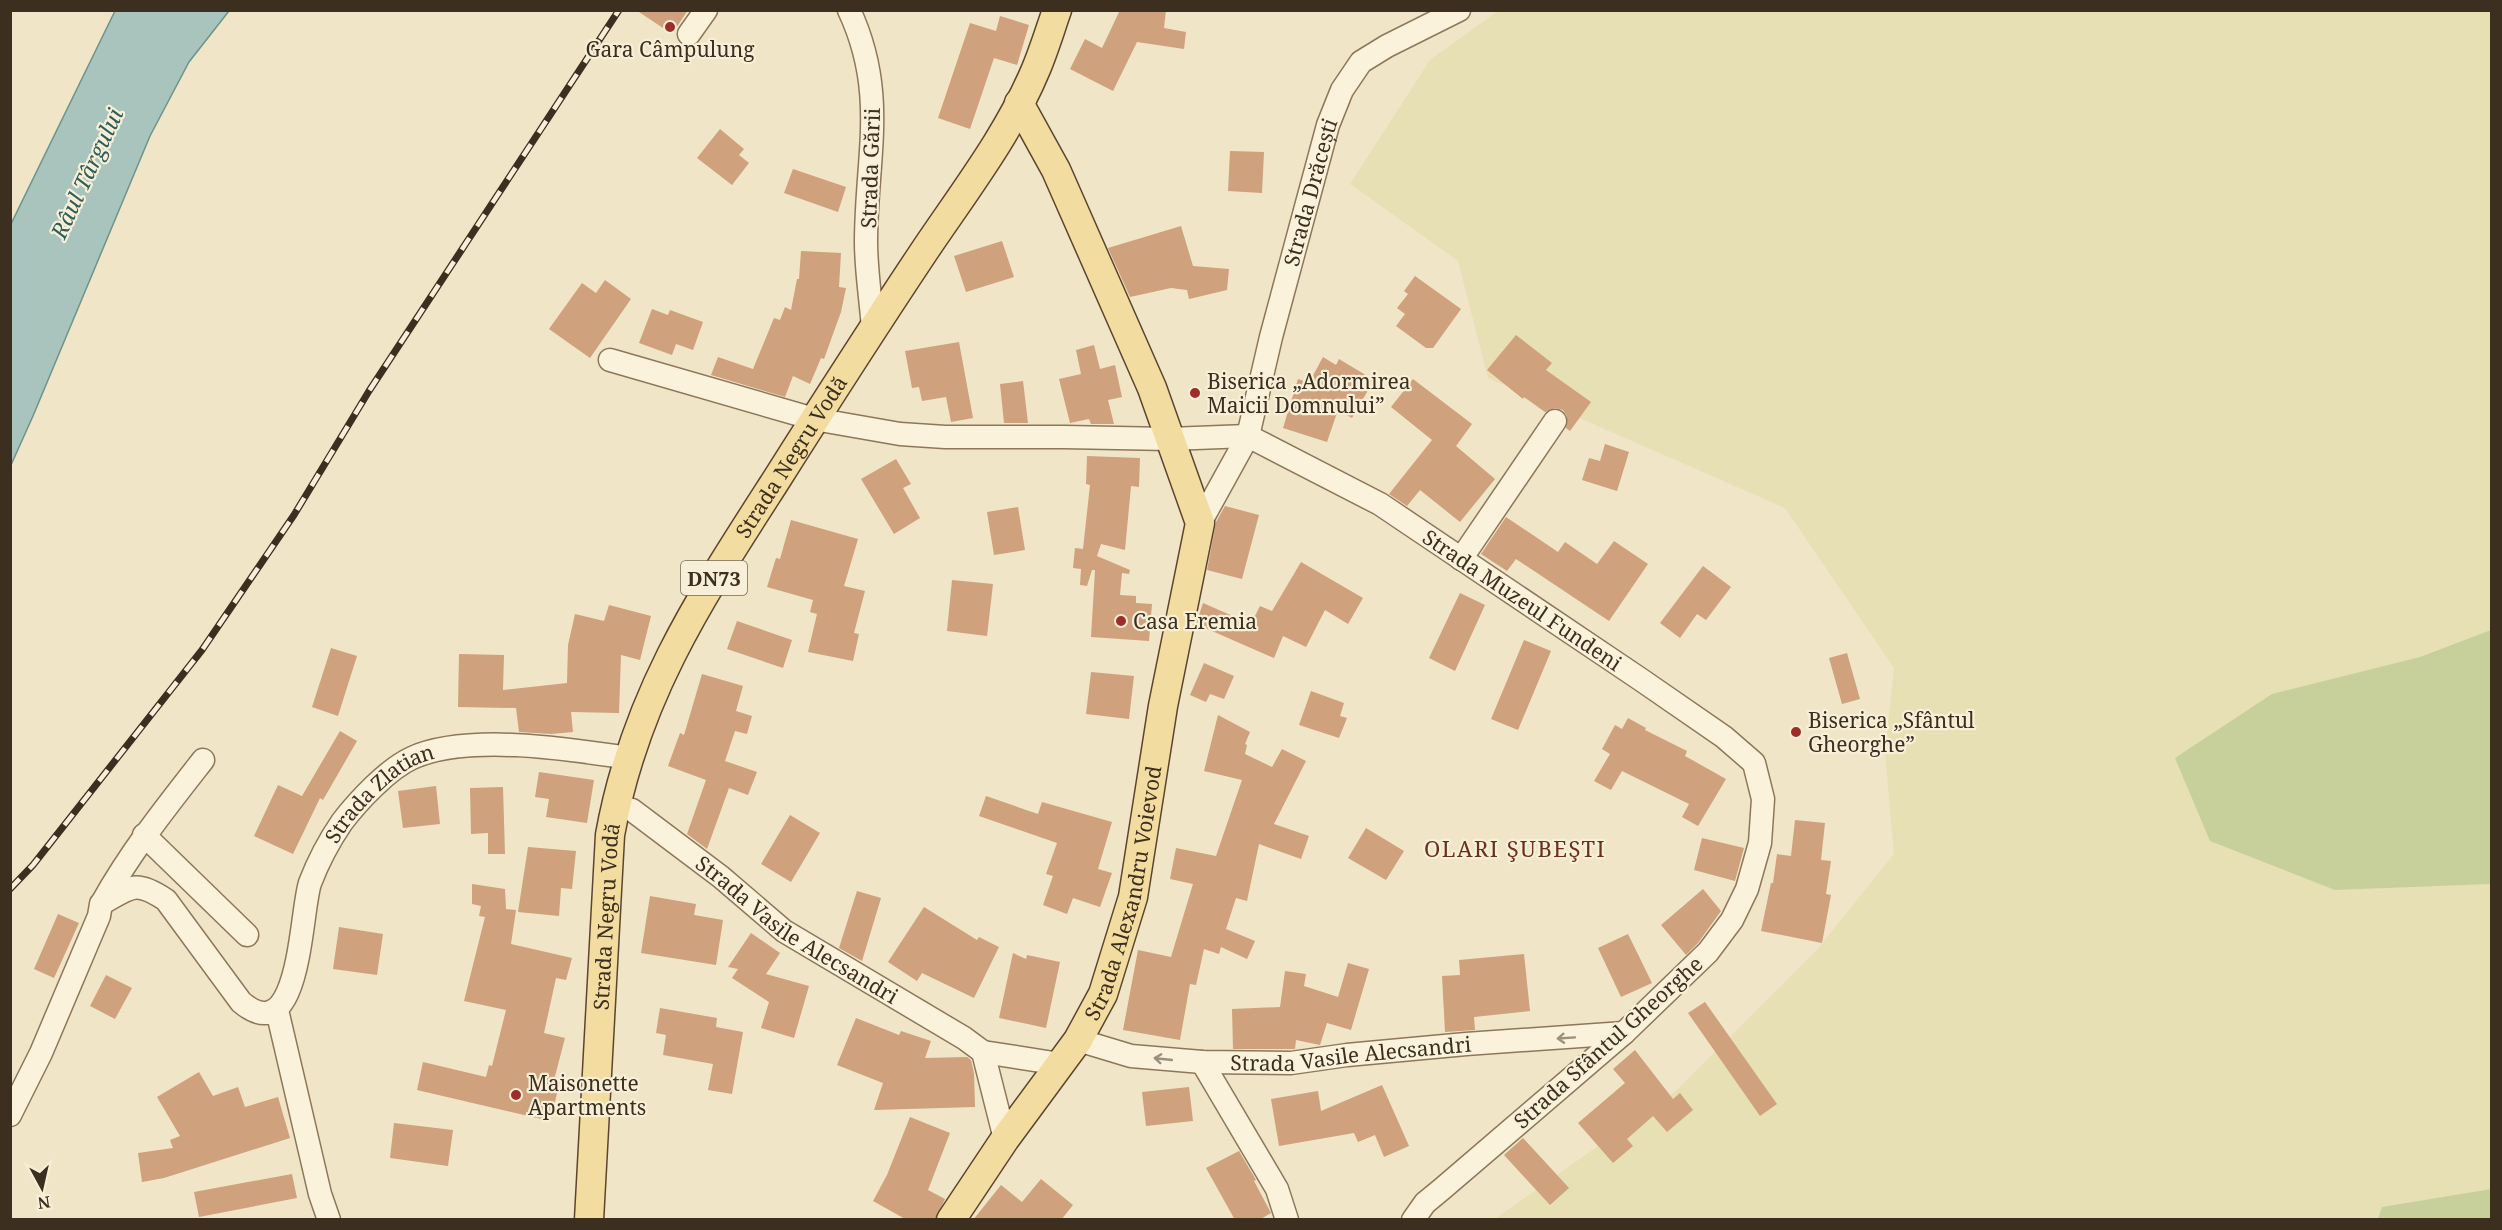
<svg xmlns="http://www.w3.org/2000/svg" width="2502" height="1230" font-family="'Noto Serif',serif">
<style>
.farmland{fill:#e6e0b4}
.green{fill:#c7cf9a}
.water{fill:#a8c4bd;stroke:#6e938b;stroke-width:1.5}
.building{fill:#cfa17c}
.lines{fill:none;stroke-linecap:round;stroke-linejoin:round}
.minor-casing{stroke:#8d775b;stroke-width:25}
.major-casing{stroke:#5b452f;stroke-width:31}
.minor{stroke:#faf2db;stroke-width:22}
.major{stroke:#f3dc9f;stroke-width:28}
.rail-casing{stroke:#3d2f1f;stroke-width:7}
.rail{stroke:#f7efd7;stroke-width:4.5;stroke-dasharray:14;stroke-linecap:butt}
.oneway{stroke:#9c907d}
.poi-dot{fill:#9e2c29;stroke:#f7efd7;stroke-width:2}
.labels{text-anchor:middle;dominant-baseline:central;stroke-width:4.5;stroke-linejoin:round;paint-order:stroke}
.shield{fill:#f7efd7;stroke:#756956;stroke-width:1.5}
.shield-label{font-size:20px;font-weight:bold;fill:#3d2f1f}
.poi-label{font-size:21px;fill:#3d2f1f;stroke:#f7efd7;text-anchor:start}
.street-label{font-size:21px;fill:#3d2f1f;stroke:#f7efd7}
.water-label{font-size:22px;font-style:italic;fill:#2e5d5b;stroke:#f7efd7}
.neighbourhood-label{font-size:22px;letter-spacing:1.5px;fill:#6b301d;stroke:#f7efd7}
</style>
<rect width="100%" height="100%" fill="#f0e5c7"/>
<!-- farmland -->
<path class="farmland" d="M1498 11H2491V630L2420 657 2335 890 2491 884V1189L2382 1207 2378 1220 1495 1219 1677 1090 1816 951 1894 854 1885 752 1894 668 1785 508 1488 378 1458 261 1350 184 1430 60Z"/>
<!-- green -->
<path class="green" d="M2491 630V884L2335 890 2210 841 2175 758 2272 694 2420 657Z
M2491 1189V1219H2378L2382 1207Z"/>
<!-- water -->
<path class="water" d="M115 11H229L189 62 150 136 33 416 11 465V224Z"/>
<!-- building -->
<path class="building" d="M636 10H688L672 34Z
M1120 10H1166L1164 28 1186 32 1184 49 1137 42 1113 91 1070 69 1085 39 1102 48Z
M1000 16 1029 25 1017 65 994 58 970 129 938 118 970 23 996 31Z
M720 129 744 149 739 155 749 163 732 185 697 158Z
M1230 151 1264 152 1262 193 1228 191Z
M793 169 846 187 838 212 784 193Z
M1181 226 1193 266 1229 269 1227 290 1189 299 1187 290 1171 288 1130 297 1108 248Z
M1002 241 1014 277 966 292 954 256Z
M801 251 841 253 839 287 846 288 841 312 824 359 821 358 810 384 793 376 785 397 711 375 718 357 753 369 774 318 780 320 785 307 791 310 797 279H799Z
M1415 276 1461 309 1433 348H1426L1396 326 1405 314 1397 308 1408 294 1404 291Z
M605 280 631 299 590 358 549 329 582 283 596 293Z
M652 309 668 315 670 310 703 322 693 350 676 344 672 355 639 343Z
M1516 335 1552 363 1546 370 1591 402 1570 431 1566 428 1567 416 1563 410 1555 408 1545 412 1524 397 1523 399 1487 370Z
M959 342 973 418 951 422 946 397 922 401 919 387 912 388 905 351Z
M1094 345 1100 369 1115 365 1122 397 1108 400 1114 424H1091L1089 419 1070 423 1059 379 1081 374 1076 350Z
M1323 357 1336 365 1339 359 1374 380 1352 418 1338 410 1327 442 1283 428 1298 379 1309 383Z
M1413 379 1472 424 1456 446 1495 479 1460 522 1420 490 1407 506 1389 494 1432 440 1391 407Z
M1023 381 1028 423H1004L1000 384Z
M1605 444 1629 452 1617 491 1582 480 1589 458 1600 461Z
M1087 456 1140 458 1139 487 1131 486 1125 550 1101 544 1097 556 1130 570 1129 574 1122 573 1120 595 1136 596V603L1152 604 1149 641 1091 637 1095 570H1092L1087 586 1080 585 1081 569 1073 568 1075 548 1083 549 1090 485 1086 484Z
M896 459 911 484 903 488 920 518 894 534 861 479Z
M1225 506 1259 515 1242 579 1207 570 1216 522Z
M1018 507 1025 550 994 555 987 512Z
M1506 517 1558 552 1565 542 1597 564 1614 541 1648 564 1609 621 1516 559 1507 571 1481 554Z
M791 520 858 539 844 586 865 591 854 633 859 634 853 661 808 652 817 614 810 612 813 600 767 587 776 558 780 559Z
M1301 562 1363 598 1348 624 1325 610 1306 647 1283 636 1274 658 1196 624 1203 603 1251 624 1260 606 1272 611Z
M1703 566 1731 587 1706 620 1697 614 1680 638 1660 623Z
M952 580 993 584 987 636 947 631Z
M1460 593 1485 605 1455 671 1429 658Z
M609 605 651 616 640 660 621 655 619 713 571 712 573 732 551 734 519 732 516 708 458 707 459 654 504 655 503 690 567 683 568 645 575 614 604 621Z
M737 621 792 640 783 668 727 649Z
M1524 640 1551 651 1518 730 1491 719Z
M331 648 357 656 338 716 312 707Z
M1847 653 1860 699 1842 704 1829 658Z
M1204 663 1234 676 1224 699 1210 694 1206 702 1190 695Z
M1091 672 1134 676 1129 719 1086 714Z
M702 674 743 686 736 711 752 716 747 734 735 731 725 761 757 772 748 795 729 788 707 849 687 834 706 780 668 766 680 733 684 735Z
M1311 691 1344 703 1340 716 1347 718 1339 738 1299 725Z
M1218 715 1250 732 1245 744 1247 745 1245 754 1272 767 1282 749 1306 761 1274 824 1309 836 1301 859 1259 844 1247 901 1236 898 1226 929 1255 941 1247 959 1221 947 1219 954 1204 949 1196 985 1190 984 1180 1040 1123 1030 1138 950 1171 957 1193 884 1170 879 1176 848 1216 856 1242 780 1204 771Z
M1628 718 1646 728 1645 730 1687 751 1685 756 1726 779 1698 826 1682 817 1689 804 1622 771 1611 790 1594 781 1610 754 1602 749 1615 725 1622 729Z
M340 731 357 741 323 800 320 798 293 854 254 836 278 785 302 796Z
M539 772 594 780 587 823 546 817 549 799 535 797Z
M436 786 440 824 403 828 398 791Z
M503 787 505 854H488V833L471 834 470 788Z
M986 796 1038 814 1042 802 1112 822 1098 869 1112 873 1100 907 1073 898 1067 914 1043 905 1053 876 1046 874 1057 843 979 816Z
M790 815 820 833 791 882 761 864Z
M1795 820 1825 823 1821 860 1831 861 1826 894 1831 895 1822 943 1761 931 1771 883H1773L1777 854 1791 856Z
M1366 828 1404 851 1386 880 1348 858Z
M1702 838 1744 848 1735 881 1694 870Z
M528 847 576 851 572 889 561 888 559 916 518 912Z
M472 884 505 889 506 909 516 910 511 944 572 958 566 980 556 978 544 1033 565 1038 554 1080 560 1082 550 1121 417 1090 423 1062 486 1077 489 1065 492 1066 506 1010 464 1001 485 917 479 916 481 906 472 904Z
M1703 889 1721 911 1698 943 1686 955 1661 925Z
M857 891 881 898 862 961 839 948Z
M650 896 696 904 694 915 723 920 716 965 641 953Z
M924 907 977 940 979 937 999 947 974 998 922 973 917 981 888 962Z
M58 914 79 923 54 978 34 969Z
M339 927 383 934 377 975 333 969Z
M751 933 780 953 766 974 809 986 794 1038 761 1028 769 1002 732 978 738 969 728 967Z
M1628 934 1652 983 1621 997 1598 948Z
M1013 953 1026 959 1027 955 1060 962 1046 1028 999 1018Z
M1524 954 1530 1011 1474 1017 1475 1030 1445 1032 1442 976 1460 975 1459 960Z
M1348 963 1369 969 1351 1030 1327 1023 1320 1045 1296 1040 1295 1049H1233L1232 1009 1280 1007 1285 971 1306 974 1304 986 1338 997Z
M106 975 132 988 115 1019 90 1006Z
M1705 1002 1777 1104 1760 1116 1688 1013Z
M660 1008 717 1018 716 1027 743 1032 732 1094 708 1090 713 1064 663 1055 666 1035 656 1033Z
M856 1018 899 1035 901 1031 931 1041 925 1058 967 1057 971 1060 974 1073 975 1107 874 1110 883 1083 837 1065Z
M1635 1050 1673 1099 1680 1093 1693 1110 1667 1132 1653 1116 1627 1139 1633 1146 1613 1163 1578 1123 1625 1083 1613 1069Z
M199 1072 213 1096 238 1087 245 1107 278 1097 290 1138 164 1178 142 1182 138 1153 173 1148 170 1140 180 1136 157 1097Z
M1382 1085 1409 1146 1384 1157 1375 1135 1358 1142 1354 1133 1279 1146 1271 1099 1318 1091 1321 1111Z
M1189 1087 1193 1121 1146 1126 1142 1092Z
M910 1117 950 1133 928 1190 945 1199 935 1220H907L873 1201 887 1175Z
M394 1123 453 1130 448 1166 390 1158Z
M1523 1138 1569 1188 1550 1205 1504 1155Z
M1239 1151 1256 1180 1254 1181 1271 1213 1259 1220H1235L1206 1168Z
M292 1174 297 1198 199 1217 194 1192Z
M1041 1179 1073 1205 1061 1220H973L1001 1185 1022 1202Z"/>
<g class="lines">
<defs>
<g id="minor">
<path d="M849 10C888 93 866 157 866 242 866 271 871 300 873 329"/>
<path d="M689 34 706 10"/>
<path id="s1" d="M610 360 814 419 900 434 945 437H1064L1169 439 1248 436 1380 504 1640 679 1724 737 1754 763 1763 799 1760 843 1747 889 1732 920 1708 952 1624 1033 1442 1189 1425 1203 1413 1220"/>
<path id="s2" d="M1200 523 1248 436 1271 337 1328 125 1342 90 1361 62 1387 46 1459 10"/>
<path d="M1461 559 1555 421"/>
<path id="s3" d="M615 805 632 810 721 877 784 931 964 1038 983 1052 1005 1139"/>
<path d="M144 835 247 935"/>
<path d="M102 903C131 851 167 806 203 760"/>
<path d="M277 1010 320 1194 329 1220"/>
<path id="s4" d="M1078 1040 1131 1056 1202 1062 1291 1063 1347 1055 1466 1044 1624 1033"/>
<path d="M983 1052 1060 1064"/>
<path d="M1202 1062 1277 1189 1287 1220"/>
<path id="s5" d="M10 1115 41 1053 99 916 101 904C131 887 135 879 166 900L241 1002C301 1053 300 913 310 883 318 862 329 841 342 822 358 801 388 769 412 758 467 733 569 749 629 758"/>
</g>
<g id="major">
<path id="s6" d="M589 1220 610 835C635 697 699 600 773 485 823 406 873 328 925 250 964 192 1009 134 1036 69 1044 50 1050 30 1057 10"/>
<path id="s7" d="M951 1220 1005 1139 1078 1040 1103 994 1133 897 1163 706 1200 523 1152 388 1056 170 1019 103"/>
</g>
</defs>
<!-- minor casing -->
<use href="#minor" class="minor-casing"/>
<!-- major casing -->
<use href="#major" class="major-casing"/>
<!-- minor -->
<use href="#minor" class="minor"/>
<!-- major -->
<use href="#major" class="major"/>
<defs>
<path id="rail" d="M10 889 33 865 202 650 294 515 369 391 619 10"/>
</defs>
<!-- rail casing -->
<use href="#rail" class="rail-casing"/>
<!-- rail -->
<use href="#rail" class="rail"/>
</g>
<!-- one-way arrows -->
<defs><path id="oneway-shaft" d="M-6 0H5M1.5-3L5.5 0L1.5 3" fill="none" stroke-width="1.6" stroke-linecap="round" stroke-linejoin="round" transform="scale(1.5)"/></defs>
<g class="oneway">
<use href="#oneway-shaft" transform="translate(1566 1038) rotate(176)"/>
<use href="#oneway-shaft" transform="translate(1163 1059) rotate(-174)"/>
</g>
<!-- markers -->
<g class="poi-dot">
<circle cx="670" cy="27" r="6"/>
<circle cx="1195" cy="393" r="6"/>
<circle cx="1121" cy="621" r="6"/>
<circle cx="1796" cy="732" r="6"/>
<circle cx="516" cy="1095" r="6"/>
</g>
<g class="labels">
<!-- shield labels -->
<rect class="shield" x="681" y="561" width="66" height="34" rx="4.5"/>
<g class="shield-label">
<text x="714" y="578">DN73</text>
</g>
<!-- poi labels -->
<g class="poi-label">
<text x="670" y="49" text-anchor="middle">Gara Câmpulung</text>
<text x="1207" y="381">Biserica „Adormirea<tspan x="1207" dy="24">Maicii Domnului”</tspan></text>
<text x="1133" y="621">Casa Eremia</text>
<text x="1808" y="720">Biserica „Sfântul<tspan x="1808" dy="24">Gheorghe”</tspan></text>
<text x="528" y="1083">Maisonette<tspan x="528" dy="24">Apartments</tspan></text>
</g>
<!-- street labels -->
<g class="street-label">
<text transform="translate(870 168) rotate(-88)">Strada Gării</text>
<text stroke="none"><textPath href="#s2" startOffset="351">Strada Drăcești</textPath></text>
<text stroke="none"><textPath href="#s6" startOffset="808">Strada Negru Vodă</textPath></text>
<text stroke="none"><textPath href="#s1" startOffset="968">Strada Muzeul Fundeni</textPath></text>
<text stroke="none"><textPath href="#s5" startOffset="717">Strada Zlatian</textPath></text>
<text stroke="none"><textPath href="#s7" startOffset="376">Strada Alexandru Voievod</textPath></text>
<text stroke="none"><textPath href="#s6" startOffset="304">Strada Negru Vodă</textPath></text>
<text stroke="none"><textPath href="#s3" startOffset="222">Strada Vasile Alecsandri</textPath></text>
<text transform="translate(1608 1042) rotate(-42)">Strada Sfântul Gheorghe</text>
<text stroke="none"><textPath href="#s4" startOffset="276">Strada Vasile Alecsandri</textPath></text>
</g>
<!-- water labels -->
<g class="water-label">
<text transform="translate(86 173) rotate(-65)">Râul Târgului</text>
</g>
<!-- neighbourhood labels -->
<g class="neighbourhood-label">
<text x="1515" y="848">OLARI ŞUBEŞTI</text>
</g>
</g>
<!-- border -->
<rect width="2502" height="1230" fill="none" stroke="#3d2f1f" stroke-width="24"/>
<!-- north arrow -->
<g transform="translate(42 1188) rotate(172)" stroke="#f7efd7" stroke-width="4.5" paint-order="stroke">
<path d="M0-4.5L10 22L0 15L-10 22Z" fill="#3d2f1f"/>
<text y="-9" font-size="16" font-weight="bold" text-anchor="middle" fill="#3d2f1f">N</text>
</g>
</svg>
